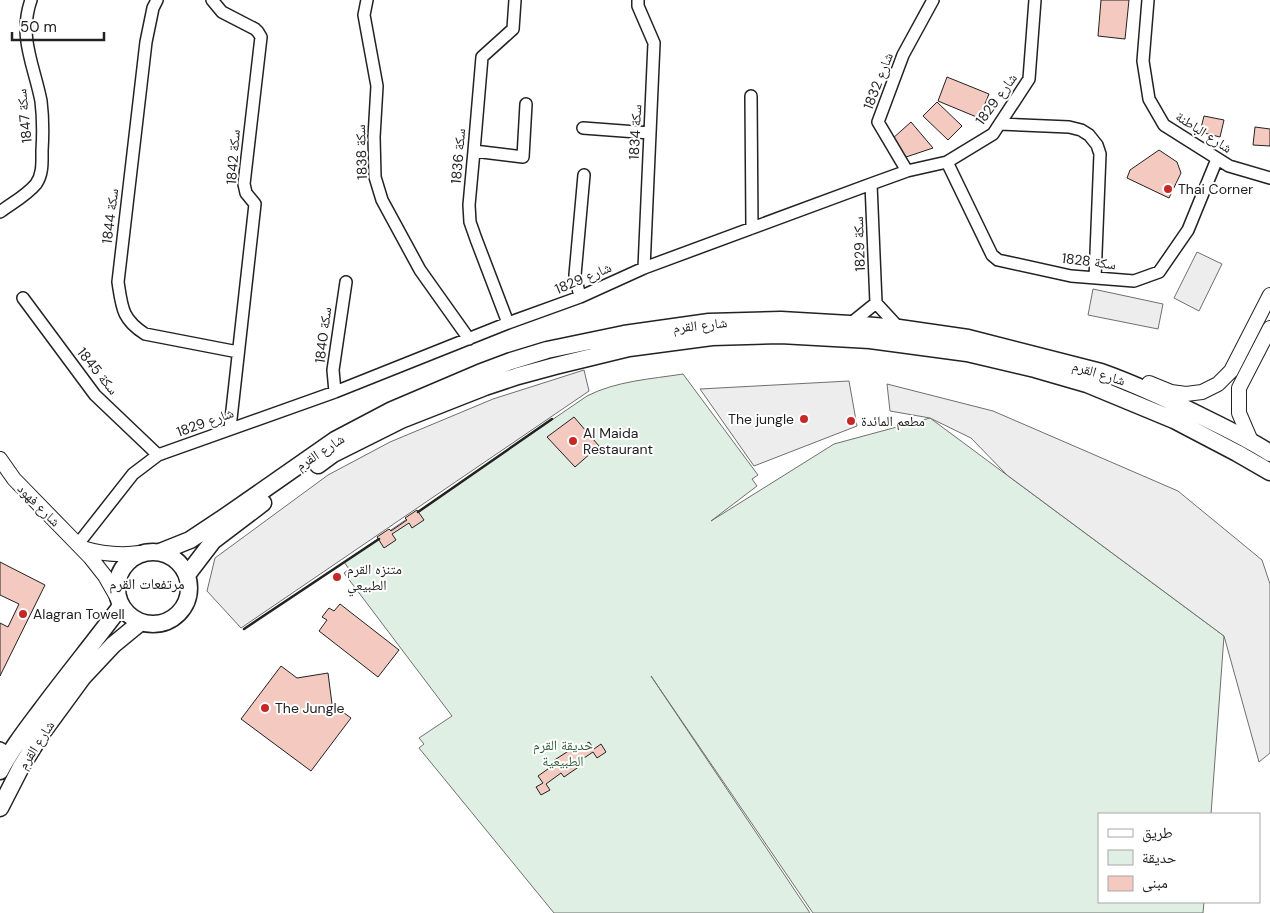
<svg xmlns="http://www.w3.org/2000/svg" width="1270" height="913" font-family="'DM Sans','Noto Naskh Arabic',sans-serif">
<style>
.green{fill:#e0efe3;stroke:#6f6f6f}
.parking{fill:#ededed;stroke:#6f6f6f}
.building{fill:#f3c9c0;stroke:#222}
.lines{fill:none;stroke-linecap:round;stroke-linejoin:round}
.minor-casing{stroke:#222;stroke-width:14}
.tertiary-casing{stroke:#222;stroke-width:16}
.secondary-casing{stroke:#222;stroke-width:19}
.minor{stroke:#fff;stroke-width:11}
.tertiary{stroke:#fff;stroke-width:14}
.secondary{stroke:#fff;stroke-width:16}
.wall{stroke:#222;stroke-width:2.5}
.poi-dot{fill:#c62828;stroke:#fff;stroke-width:2}
.labels{text-anchor:middle;dominant-baseline:central;stroke-width:4;stroke-linejoin:round;paint-order:stroke}
.street-label{font-size:14px;fill:#222;stroke:#fff}
.poi-label{font-size:14px;fill:#222;stroke:#fff;text-anchor:start}
.park-label{font-size:14px;fill:#2f5e38;stroke:#fff}
.neighbourhood-label{font-size:15px;fill:#222;stroke:#fff}
</style>
<rect width="100%" height="100%" fill="#fff"/>
<!-- green -->
<path class="green" d="M683 374 758 475 752 479 757 486 711 521 834 444 930 418 1224 636 1211 814H1099V902H1204L1203 913H813L651 676 810 913H554L419 748 424 744 419 738 452 716 344 573 349 569 344 562 587 396C616 381 651 379 683 374Z"/>
<!-- parking -->
<path class="parking" d="M1197 252 1222 264 1199 311 1174 298Z
M1093 289 1163 304 1158 329 1088 315Z
M584 370 589 391 241 628 207 591 215 558 328 475 390 442 493 399Z
M849 381 857 426 754 466 700 389Z
M887 384 993 411 1178 491 1262 560 1270 584V753L1259 762 1224 636 1007 475 971 438 930 418 890 411Z"/>
<!-- building -->
<path class="building" d="M1101 0H1129L1125 39 1098 36Z
M947 77 989 94 979 118 938 101Z
M937 102 962 126 948 140 923 116Z
M1204 116 1224 120 1220 137 1200 132Z
M911 122 933 148 906 157 892 139Z
M1255 127 1270 129V146L1253 145Z
M1159 150 1177 162 1181 173 1169 198 1127 178 1130 170Z
M574 417 599 446 575 467 547 437Z
M417 510 424 520 412 528 409 523 392 534 396 540 384 548 377 537 389 529 391 531 407 520 405 518Z
M0 562 45 585 0 676V623L8 627 19 604 0 595Z
M340 604 399 650 378 677 319 631 327 620 322 617 329 608 334 611Z
M281 666 297 678 328 673 332 704 351 718 311 771 241 719Z
M589 742 594 749 601 744 606 752 597 758 593 752 578 762 580 766 564 777 561 773 546 784 550 790 541 795 536 787 543 783 538 776 555 764 553 761 570 750 572 753Z"/>
<g class="lines">
<defs>
<path id="minor" d="M157 0 153 8 146 42 118 282C122 308 122 319 145 334L238 352
M212 0 222 12 255 29 258 32 261 37 244 184 246 193 255 204 230 428
M367 0 364 15 377 86 374 137 375 177 382 200 420 270 469 339
M638 0V6L654 43 644 268
M1148 0 1143 61 1149 99 1164 125 1229 166 1270 178
M751 96 752 228
M1000 124 1069 127 1081 130 1089 135 1097 145 1100 154 1095 278
M583 128 650 133
M474 151 523 157 526 104
M947 162 992 255 998 260 1071 276 1134 281 1159 272 1188 230 1217 159
M907 171 878 122 903 55 933 0
M871 184 876 303 899 328
M0 212C12 203 26 196 36 184 43 174 42 162 42 151 43 135 43 117 41 101 34 65 18 37 31 0
M580 297 575 275 584 175
M23 298 95 395 158 455
M508 323 476 239 470 222 469 205 474 151 482 57 513 29 515 0
M850 324 876 303
M335 392 333 370 346 282
M78 544 133 474 158 455 335 392 508 323 580 297 644 268 871 184 907 171 947 162 993 134 1029 79 1035 0
M0 748 9 753"/>
<path id="tertiary" d="M1149 383 1171 392 1186 394 1202 392 1218 384 1231 371 1270 295
M1251 441 1239 413V388L1270 328
M0 459 14 479 90 557 105 576 117 597
M82 548C102 554 119 556 140 553"/>
<path id="secondary" d="M318 465 333 454 401 420 485 387 518 376 555 366 629 348 712 337 780 335 870 340 967 353 1035 369 1087 384 1174 420 1237 453 1270 472
M117 588a36 36 0 1 1 72 0a36 36 0 1 1-72 0Z
M160 552 190 540 229 514 335 440 392 410 479 373 511 361 547 350 624 334 709 322 781 320 850 324 899 328 968 338 1101 372C1135 384 1167 399 1199 415 1223 427 1247 438 1270 453
M187 575 213 541 263 503
M0 771C11 749 26 730 41 710 67 675 95 641 121 606
M0 808 21 767 42 733 83 677 113 645 141 622"/>
</defs>
<!-- minor casing -->
<use href="#minor" class="minor-casing"/>
<!-- tertiary casing -->
<use href="#tertiary" class="tertiary-casing"/>
<!-- secondary casing -->
<use href="#secondary" class="secondary-casing"/>
<!-- minor -->
<use href="#minor" class="minor"/>
<!-- tertiary -->
<use href="#tertiary" class="tertiary"/>
<!-- secondary -->
<use href="#secondary" class="secondary"/>
<!-- wall -->
<path class="wall" d="M418 512 552 419
M244 629 379 539"/>
</g>
<!-- markers -->
<g class="poi-dot">
<circle cx="1168" cy="189" r="5"/>
<circle cx="804" cy="419" r="5"/>
<circle cx="851" cy="421" r="5"/>
<circle cx="573" cy="441" r="5"/>
<circle cx="337" cy="577" r="5"/>
<circle cx="23" cy="614" r="5"/>
<circle cx="265" cy="708" r="5"/>
</g>
<g class="labels">
<!-- street labels -->
<g class="street-label">
<text transform="translate(878 81) rotate(-69)">1832 شارع</text>
<text transform="translate(996 99) rotate(-54)">1829 شارع</text>
<text transform="translate(24 116) rotate(-96)">سكة 1847</text>
<text transform="translate(635 132) rotate(-87)">سكة 1834</text>
<text transform="translate(1204 132) rotate(33)">شارع الباطنة</text>
<text transform="translate(361 152) rotate(-92)">1838 سكة</text>
<text transform="translate(458 156) rotate(-85)">سكة 1836</text>
<text transform="translate(233 157) rotate(-86)">سكة 1842</text>
<text transform="translate(110 216) rotate(-83)">سكة 1844</text>
<text transform="translate(859 244) rotate(-92)">سكة 1829</text>
<text transform="translate(1089 261) rotate(7)">سكة 1828</text>
<text transform="translate(583 278) rotate(-23)">1829 شارع</text>
<text transform="translate(700 325) rotate(-6)">شارع القرم</text>
<text transform="translate(323 335) rotate(-83)">سكة 1840</text>
<text transform="translate(98 371) rotate(51)">1845 سكة</text>
<text transform="translate(1099 373) rotate(17)">شارع القرم</text>
<text transform="translate(205 422) rotate(-20)">1829 شارع</text>
<text transform="translate(320 452) rotate(-33)">شارع القرم</text>
<text transform="translate(39 505) rotate(45)">شارع فهود</text>
<text transform="translate(36 745) rotate(-57)">شارع القرم</text>
</g>
<!-- poi labels -->
<g class="poi-label">
<text x="1178" y="189">Thai Corner</text>
<text x="794" y="419" text-anchor="end">The jungle</text>
<text x="861" y="421">مطعم المائدة</text>
<text x="583" y="433">Al Maida<tspan x="583" dy="16">Restaurant</tspan></text>
<text x="347" y="569">متنزه القرم<tspan x="347" dy="16">الطبيعي</tspan></text>
<text x="33" y="614">Alagran Towell</text>
<text x="275" y="708">The Jungle</text>
</g>
<!-- park labels -->
<g class="park-label">
<text x="563" y="745">حديقة القرم<tspan x="563" dy="16">الطبيعية</tspan></text>
</g>
<!-- neighbourhood labels -->
<g class="neighbourhood-label">
<text x="147" y="584">مرتفعات القرم</text>
</g>
</g>
<!-- legend -->
<rect x="1098" y="813" width="162" height="90" fill="#ffffff" stroke="#a7a7a7"/>
<rect x="1108" y="829" width="25" height="8" fill="#ffffff" stroke="#a7a7a7"/>
<text x="1142" y="838" font-size="15" fill="#222222">طريق</text>
<rect x="1108" y="850" width="25" height="15" fill="#e0efe3" stroke="#a7a7a7"/>
<text x="1142" y="863" font-size="15" fill="#222222">حديقة</text>
<rect x="1108" y="876" width="25" height="15" fill="#f3c9c0" stroke="#a7a7a7"/>
<text x="1142" y="888" font-size="15" fill="#222222">مبنى</text>
<!-- scale -->
<path d="M12 32v8h92v-8" fill="none" stroke="#222222" stroke-width="2.5"/>
<text x="20" y="32" font-size="15" fill="#222222" stroke="#ffffff" stroke-width="4" paint-order="stroke">50 m</text>
</svg>
